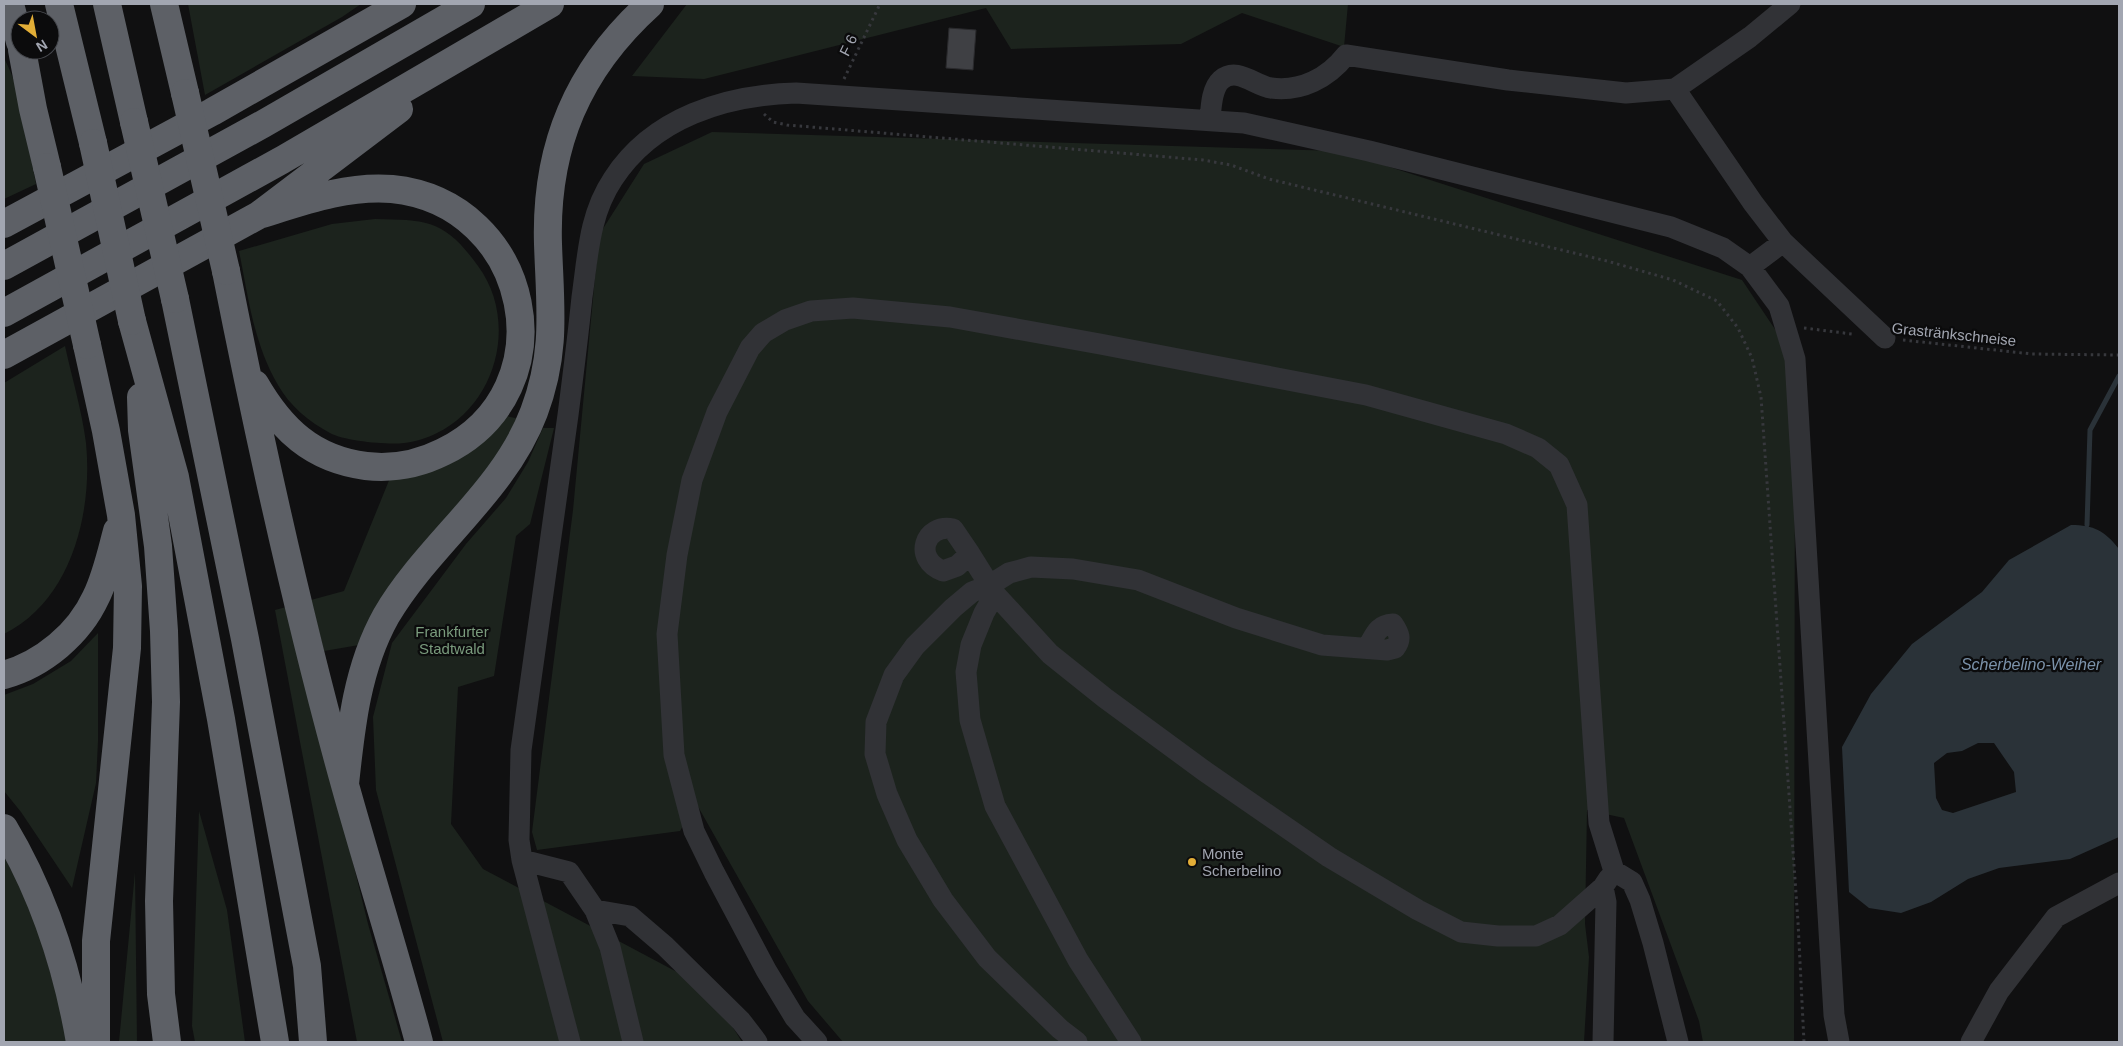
<svg xmlns="http://www.w3.org/2000/svg" width="2123" height="1046" font-family="Helvetica,sans-serif">
<style>
.green{fill:#1c231d}
.water{fill:#2a3238;fill-rule:evenodd}
.lines{fill:none;stroke-linecap:round;stroke-linejoin:round}
.stream{stroke:#2a3238;stroke-width:5}
.building{fill:#3f4044;stroke:#2a2a2d}
.path{stroke:#37383d;stroke-width:3;stroke-dasharray:2.5 4;stroke-linecap:butt}
.minor{stroke:#313236;stroke-width:21}
.highway{stroke:#5d6066;stroke-width:28}
.highway-bridge{stroke:#5d6066;stroke-width:28}
.poi-dot{fill:#e2ae37;stroke:#0b0b0c;stroke-width:2}
.labels{text-anchor:middle;dominant-baseline:central;stroke-width:4.5;stroke-linejoin:round;paint-order:stroke}
.street-label{font-size:15px;fill:#a2a6b1;stroke:#0b0b0c}
.park-label{font-size:15px;fill:#7a9b7d;stroke:#0b0b0c}
.poi-label{font-size:15px;fill:#a2a6b1;stroke:#0b0b0c;text-anchor:start}
.water-label{font-size:16px;font-style:italic;fill:#7b92aa;stroke:#0b0b0c}
</style>
<rect width="100%" height="100%" fill="#101011"/>
<!-- green -->
<path class="green" d="M188 4H361L342 17 205 95Z
M687 4H1348L1344 47 1242 13 1181 44 1011 49 986 8 704 79 632 76Z
M4 58C24 96 28 142 36 184L4 199Z
M712 132 1340 151 1742 280 1795 359 1794 1042H1703L1699 1021 1624 818 1587 810 1585 924 1589 957 1584 1042H843L808 1001 696 803 680 831 537 850 532 832 573 510 599 235 644 164Z
M375 219C428 220 445 220 478 266 518 320 498 403 437 433 428 438 414 442 404 443 387 445 344 441 330 433 309 422 289 405 278 385 254 345 248 296 239 251L332 224Z
M65 346C72 378 82 411 86 443 93 513 71 601 4 634V383Z
M506 416 520 419 505 446 365 644 324 651 311 600 344 591 390 478 490 434Z
M543 428H554L530 524 516 536 494 676 458 687 451 824 483 869 709 989 742 1042H443L376 790 373 717 392 643 466 544 506 498 528 462Z
M290 606 368 924 402 1042H357L275 610Z
M98 633V741L96 783 72 888 21 812 4 791V695L33 684 71 661Z
M199 811 227 910 245 1042H195L192 1026Z
M4 849 27 894 71 1042H4Z
M135 872 137 1042H119Z"/>
<!-- water -->
<path class="water" d="M2071 525C2094 525 2105 531 2119 549V837L2070 859 1999 868 1968 879 1931 902 1901 913 1869 908 1849 892 1842 747 1871 694 1912 644 1982 592 2009 560ZM1978 743H1994L2014 772 2016 792 1953 813 1942 810 1936 798 1934 763 1947 753 1962 751Z"/>
<g class="lines">
<!-- stream -->
<path class="stream" d="M2087 525 2090 430 2119 376"/>
</g>
<!-- building -->
<path class="building" d="M949 28 976 30 973 70 946 68Z"/>
<g class="lines">
<!-- path -->
<path class="path" d="M844 79 880 4
M764 114 773 122 787 125 1203 160 1231 165 1269 179 1607 261 1673 280 1717 301 1738 328 1752 358 1761 397 1798 922 1804 1042
M1804 328 1852 334
M1903 340 2032 354 2119 355"/>
<!-- minor -->
<path class="minor" d="M1675 89 1753 203 1783 242 1885 338
M1210 121C1211 109 1211 89 1221 80 1237 66 1255 86 1271 88 1301 92 1328 78 1346 55L1508 80 1626 93 1675 89 1750 37 1790 4
M1750 267 1783 242
M970 554 953 529C925 523 912 559 943 571L957 566 970 554 995 594 1050 654 1105 698 1203 770 1329 857 1418 910 1461 932 1498 936H1536L1560 925 1603 887
M995 594 984 613 971 645 966 672 970 720 995 806 1078 960 1131 1042
M522 860 569 872 595 910 610 947 633 1042
M595 910 630 916 665 946 741 1021 757 1042
M570 1042 522 860 519 840 521 750C536 638 553 527 568 415 573 376 578 336 582 297 588 255 589 215 613 179 653 117 726 95 796 93L1244 123 1369 151 1671 227 1723 248 1750 267 1779 306 1795 359 1834 1015 1839 1042
M817 1042 795 1018 766 970 714 872 694 831 674 755 667 634 677 555 692 480 717 412 750 348 763 333 785 320 811 311 853 308 950 317 1100 344 1366 395 1506 434 1538 448 1559 465 1577 505 1599 823 1614 871 1632 882 1640 900 1653 943 1678 1042
M1077 1042 1060 1029 987 958 943 900 907 840 887 794 875 754 876 722 894 675 915 646 953 608 972 592 990 585 1009 573 1031 567 1073 569 1138 580 1236 618 1322 645 1387 650 1395 648C1402 639 1399 633 1393 624 1377 625 1375 635 1368 647
M1603 1042 1606 902 1603 887 1609 878
M1971 1042 1999 991 2056 917 2119 883"/>
<!-- highway -->
<path class="highway" d="M10 4 20 42
M59 4 93 143
M107 4 134 122
M164 4 185 93
M22 50 33 109 47 167
M4 224 212 112 402 4
M4 266 263 124 471 4
M226 271C260 443 298 616 345 785 369 871 396 956 419 1042
M175 299 245 639 307 966 313 1042
M4 313 282 160 550 4
M132 321 175 477 221 719 275 1042
M87 345 106 431 121 515 128 586 127 648 96 941V1042
M4 355 259 215 399 109
M255 384C281 429 312 459 366 466 392 469 419 464 443 452 571 390 531 203 392 189 347 185 301 202 259 215
M141 397 142 430 158 546 164 631 166 702 159 901 161 994 167 1042
M4 675C43 664 79 634 96 597 106 577 111 553 117 531
M345 784C351 727 357 668 386 616 428 544 504 492 534 412 557 351 550 306 548 244 545 146 578 69 650 4
M4 828C43 893 67 967 80 1042"/>
<!-- highway-bridge -->
<path class="highway-bridge" d="M185 93 226 271
M134 122 175 299
M93 143 132 321
M47 167 87 345"/>
</g>
<!-- markers -->
<circle class="poi-dot" cx="1192" cy="862" r="5"/>
<g class="labels">
<!-- street labels -->
<g class="street-label">
<text transform="translate(848 45) rotate(-64)">F 6</text>
<text transform="translate(1954 334) rotate(6)">Grastränkschneise</text>
</g>
<!-- park labels -->
<g class="park-label">
<text x="452" y="631">Frankfurter<tspan x="452" dy="17">Stadtwald</tspan></text>
</g>
<!-- poi labels -->
<g class="poi-label">
<text x="1202" y="853">Monte<tspan x="1202" dy="17">Scherbelino</tspan></text>
</g>
<!-- water labels -->
<g class="water-label">
<text x="2031" y="664">Scherbelino-Weiher</text>
</g>
</g>
<!-- border -->
<rect width="2123" height="1046" fill="none" stroke="#a2a6b1" stroke-width="10"/>
<!-- north arrow -->
<g transform="translate(35 35) rotate(148)"><circle r="24" fill="#0b0b0c" stroke="#47494e"/>
<path d="M0-4L9 19L0 12L-9 19Z" fill="#e2ae37"/>
<text y="-8" font-size="14" font-weight="bold" text-anchor="middle" fill="#a2a6b1">N</text>
</g>
</svg>
